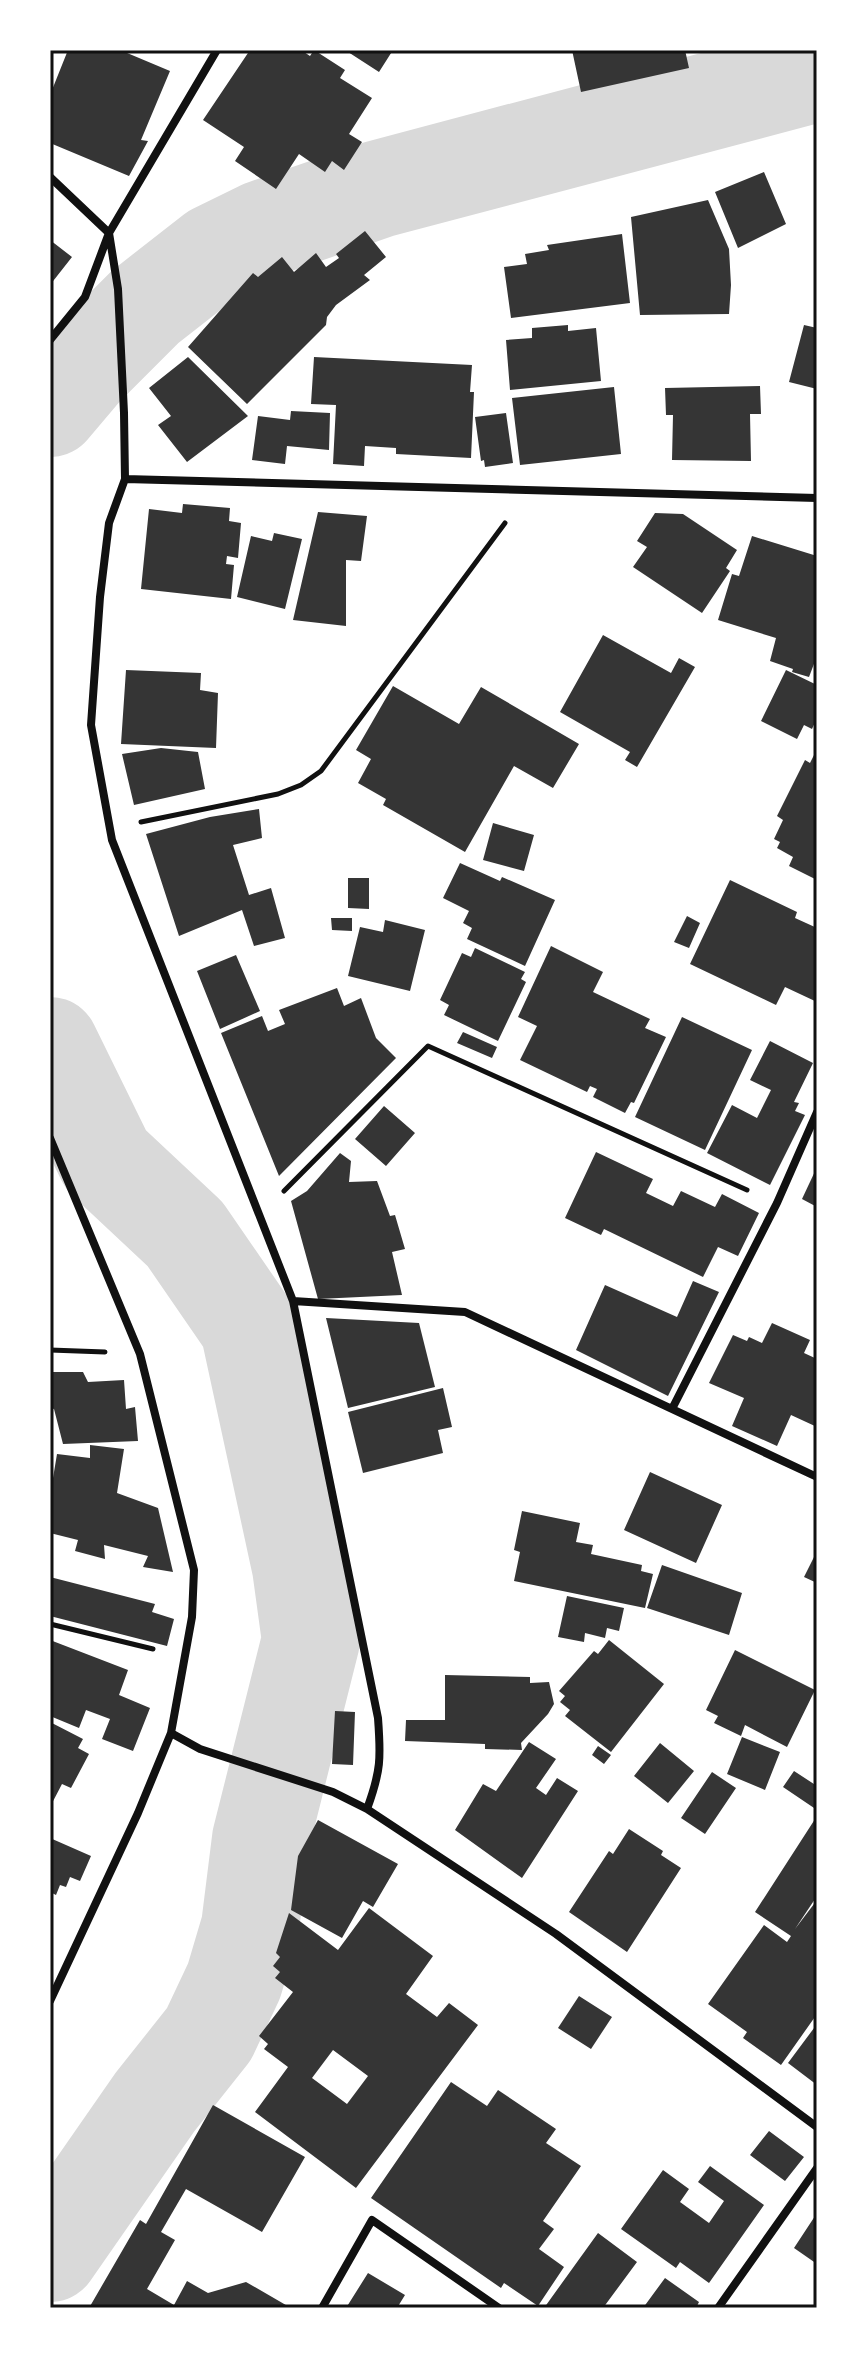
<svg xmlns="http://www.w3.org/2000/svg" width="867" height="2358" font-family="'Source Serif 4',serif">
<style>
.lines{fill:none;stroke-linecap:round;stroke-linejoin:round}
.river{stroke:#d9d9d9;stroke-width:98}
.building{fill:#353535;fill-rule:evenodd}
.path{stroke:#111;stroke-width:5}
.minor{stroke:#111;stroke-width:8}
.neatline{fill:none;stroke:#111;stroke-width:3}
</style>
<rect width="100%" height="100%" fill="#fff"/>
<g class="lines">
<!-- river -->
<path class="river" d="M50 408 83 369 145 307 214 253 263 229 379 189 817 73
M50 1046 106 1160 185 1234 249 1327 301 1567 311 1640 261 1839 250 1927 234 1981 209 2034 155 2102 50 2253"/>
</g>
<!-- building -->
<path class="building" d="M68 50H120L170 71 141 140 148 141 129 176 50 143V95Z
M250 50H301L310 56 314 50 345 70 340 78 372 98 349 134 362 142 344 170 332 161 325 172 299 154 276 189 235 161 244 147 203 120Z
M345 50H393L379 72Z
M572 50H685L689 68 581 92Z
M764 172 786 224 738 248 715 192Z
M708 200 729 249 731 285 729 314 640 315 631 217Z
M365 231 386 257 364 275 370 280 336 305 327 317 326 325 247 404 188 347 253 273 258 277 282 257 294 272 316 253 326 267 339 258 336 254Z
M622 234 630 303 511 318 504 267 527 264 525 254 549 250 547 245Z
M50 240 72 257 50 285Z
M568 325V331L596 328 601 381 510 390 506 340 532 338V328Z
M804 325 817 328V389L789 382Z
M188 357 248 416 187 462 158 425 171 416 149 388Z
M314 357 472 365 470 392H474L471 458 396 454V448L365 446 364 466 333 464 336 405 311 404Z
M760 386 761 414H750L751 461 672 460 673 415H666L665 388Z
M614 387 621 454 520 465 512 398Z
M291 411 330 413 329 450 287 446 285 464 252 460 258 416 290 420Z
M506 413 513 463 485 467 484 460 481 461 475 417Z
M183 504 230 508 229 521 241 523 238 558 227 556 226 564 234 565 231 599 141 589 149 509 182 513Z
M318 512 367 516 361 561 346 560V626L293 620Z
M655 513 683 514 737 550 726 568 730 571 702 613 633 567 647 547 637 541Z
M274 533 302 539 285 609 237 597 251 536 272 541Z
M752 536 817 556V656L809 677 792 672 793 669 770 661 776 638 718 620 732 574 739 576Z
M603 635 671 673 679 658 695 667 637 767 625 760 630 752 560 712Z
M126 670 201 673 200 690 218 693 216 748 121 744Z
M786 670 817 685V718L812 729 804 725 797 739 761 721Z
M393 686 459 724 481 687 579 744 553 788 514 766 465 852 383 805 386 799 358 783 371 759 356 750Z
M161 748 198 752 205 789 134 805 122 754Z
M814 755 817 756V880L789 866 793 857 777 848 780 842 774 839 783 820 777 816 805 760 810 763Z
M259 809 262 838 233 845 249 895 271 888 285 938 254 946 242 910 179 936 146 834 210 817Z
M493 823 534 835 524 871 483 860Z
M460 863 500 881 502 877 555 900 525 966 467 939 472 928 463 923 469 911 443 898Z
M348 878H369V909L348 908Z
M730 880 797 912 795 918 817 928V1002L785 987 776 1005 690 964Z
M687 916 700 923 689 948 674 942Z
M331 918H352V931L332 930Z
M385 920 425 930 410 991 348 976 360 927 383 932Z
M551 946 603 972 593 992 650 1019 645 1028 666 1037 634 1103 631 1102 625 1113 593 1097 597 1089 590 1086 587 1092 520 1060 537 1026 518 1017Z
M475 948 525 972 521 979 526 982 498 1041 444 1015 449 1005 440 1000 462 953 471 957Z
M236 955 260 1011 220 1029 197 971Z
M337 988 344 1006 361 998 376 1038 396 1058 279 1176 221 1033 262 1016 268 1031 285 1024 279 1010Z
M682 1017 752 1050 705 1150 635 1117Z
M463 1032 497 1047 492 1058 457 1043Z
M770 1041 813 1063 794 1102 799 1103 795 1111 805 1115 770 1185 707 1153 732 1105 757 1118 771 1090 750 1080Z
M384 1106 415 1133 386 1166 355 1139Z
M596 1152 653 1179 646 1193 673 1206 681 1191 715 1207 722 1194 759 1213 738 1256 718 1247 703 1277 604 1229 601 1235 565 1218Z
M340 1153 351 1161 349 1182 377 1181 390 1216 395 1215 405 1249 392 1252 402 1295 318 1299 291 1201 307 1191Z
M817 1167V1207L802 1199Z
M693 1281 719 1292 668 1396 576 1350 605 1285 677 1317Z
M326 1318 419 1323 435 1387 348 1408Z
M772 1323 810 1340 804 1353 817 1359V1427L791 1415 777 1446 732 1426 744 1398 709 1383 733 1335 747 1341 749 1337 762 1343Z
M50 1372H83L88 1382 124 1380 126 1409 135 1407 138 1441 63 1444 54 1409 50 1408Z
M443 1388 452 1427 438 1430 443 1453 363 1473 348 1412Z
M90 1445 124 1449 117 1493 158 1508 173 1572 143 1567 148 1556 104 1545 105 1559 75 1551 78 1540 50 1533V1496L57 1454 90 1458Z
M650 1472 722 1505 696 1563 624 1530Z
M522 1511 580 1523 576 1542 593 1545 591 1554 642 1565 641 1571 653 1574 645 1608 514 1581 520 1552 514 1550Z
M817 1551V1583L804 1577Z
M662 1565 742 1593 729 1635 647 1608Z
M50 1577 155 1604 152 1612 174 1619 167 1646 50 1616Z
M567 1596 624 1608 619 1631 607 1628 605 1638 585 1633 584 1642 558 1637Z
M50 1640 128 1670 119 1695 150 1708 133 1751 102 1739 110 1719 86 1710 79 1728 50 1716Z
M609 1640 664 1684 611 1752 565 1716 570 1710 560 1702 565 1696 559 1691 594 1651 598 1654Z
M735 1650 815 1690 787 1747 745 1725 741 1736 714 1723 718 1716 706 1710Z
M445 1675 530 1677V1683L549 1682 554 1704 548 1714 521 1743 522 1750 485 1749V1744L405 1741 406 1720H445Z
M335 1711 355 1712 353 1765 332 1764Z
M50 1722 83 1739 78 1748 89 1754 71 1788 62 1784 50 1807Z
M742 1737 780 1752 765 1790 727 1774Z
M529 1742 556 1759 536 1788 546 1795 557 1778 578 1791 522 1878 455 1830 483 1784 496 1791Z
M660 1743 694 1771 668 1803 634 1776Z
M598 1746 611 1755 604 1764 592 1755Z
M794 1771 817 1786V1810L783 1787Z
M712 1772 736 1788 705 1834 681 1818Z
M817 1816V1896L795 1929 817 1900V2014L781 2065 743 2038 747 2032 708 2004 764 1925 787 1942 791 1936 755 1912Z
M318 1820 398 1864 373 1907 363 1901 342 1938 291 1910 298 1856Z
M629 1829 663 1851 661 1855 681 1868 627 1952 569 1912 609 1851 613 1854Z
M50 1838 91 1856 80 1881 70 1877 66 1887 60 1885 56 1895 50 1892Z
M369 1908 433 1956 406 1994 437 2017 449 2003 478 2025 356 2188 255 2112 288 2067 264 2049 268 2044 259 2036 293 1992 275 1978 280 1972 273 1966 280 1957 276 1953 289 1913 338 1950ZM333 2050 368 2076 347 2104 312 2078Z
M579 1996 612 2017 591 2049 558 2028Z
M817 2024V2085L788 2063Z
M451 2082 487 2106 498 2090 556 2129 546 2143 581 2166 543 2221 554 2229 539 2249 564 2267 538 2306 504 2283 501 2288 371 2198Z
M213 2105 305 2157 262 2232 186 2189 161 2232 175 2240 147 2289 174 2305 187 2281 208 2293 246 2282 291 2308H89L140 2220 146 2224Z
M769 2131 804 2157 785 2181 750 2155Z
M710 2166 764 2205 709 2283 680 2262 676 2268 621 2229 663 2170 689 2189 680 2202 709 2223 724 2201 698 2182Z
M817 2213V2264L794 2248Z
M598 2233 637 2262 603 2308H544Z
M368 2273 405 2295 397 2308H346Z
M665 2278 699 2302 696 2308H643Z"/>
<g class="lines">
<!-- path -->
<path class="path" d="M141 822 278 794 301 785 321 771 505 523
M284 1191 428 1046 747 1190
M50 1350 105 1352
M50 1624 153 1649"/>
<!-- minor -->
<path class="minor" d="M50 177 109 233 118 289 124 413 125 479 109 523 100 597 91 725 112 840 293 1301 378 1718C381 1758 381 1771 367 1809
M50 340 85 297 109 233 217 50
M125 479 817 498
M50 1138 140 1354 194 1570 192 1617 171 1733 138 1813 50 2001
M293 1301 465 1312 817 1477
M673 1407 777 1203 817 1112
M171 1733 200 1749 333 1792 367 1809 556 1934 817 2127
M322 2308 372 2220 499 2308
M718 2308 817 2168"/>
</g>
<!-- border -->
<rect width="867" height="2358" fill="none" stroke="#ffffff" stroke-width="104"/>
<rect x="52" y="52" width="763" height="2254" class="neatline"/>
</svg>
